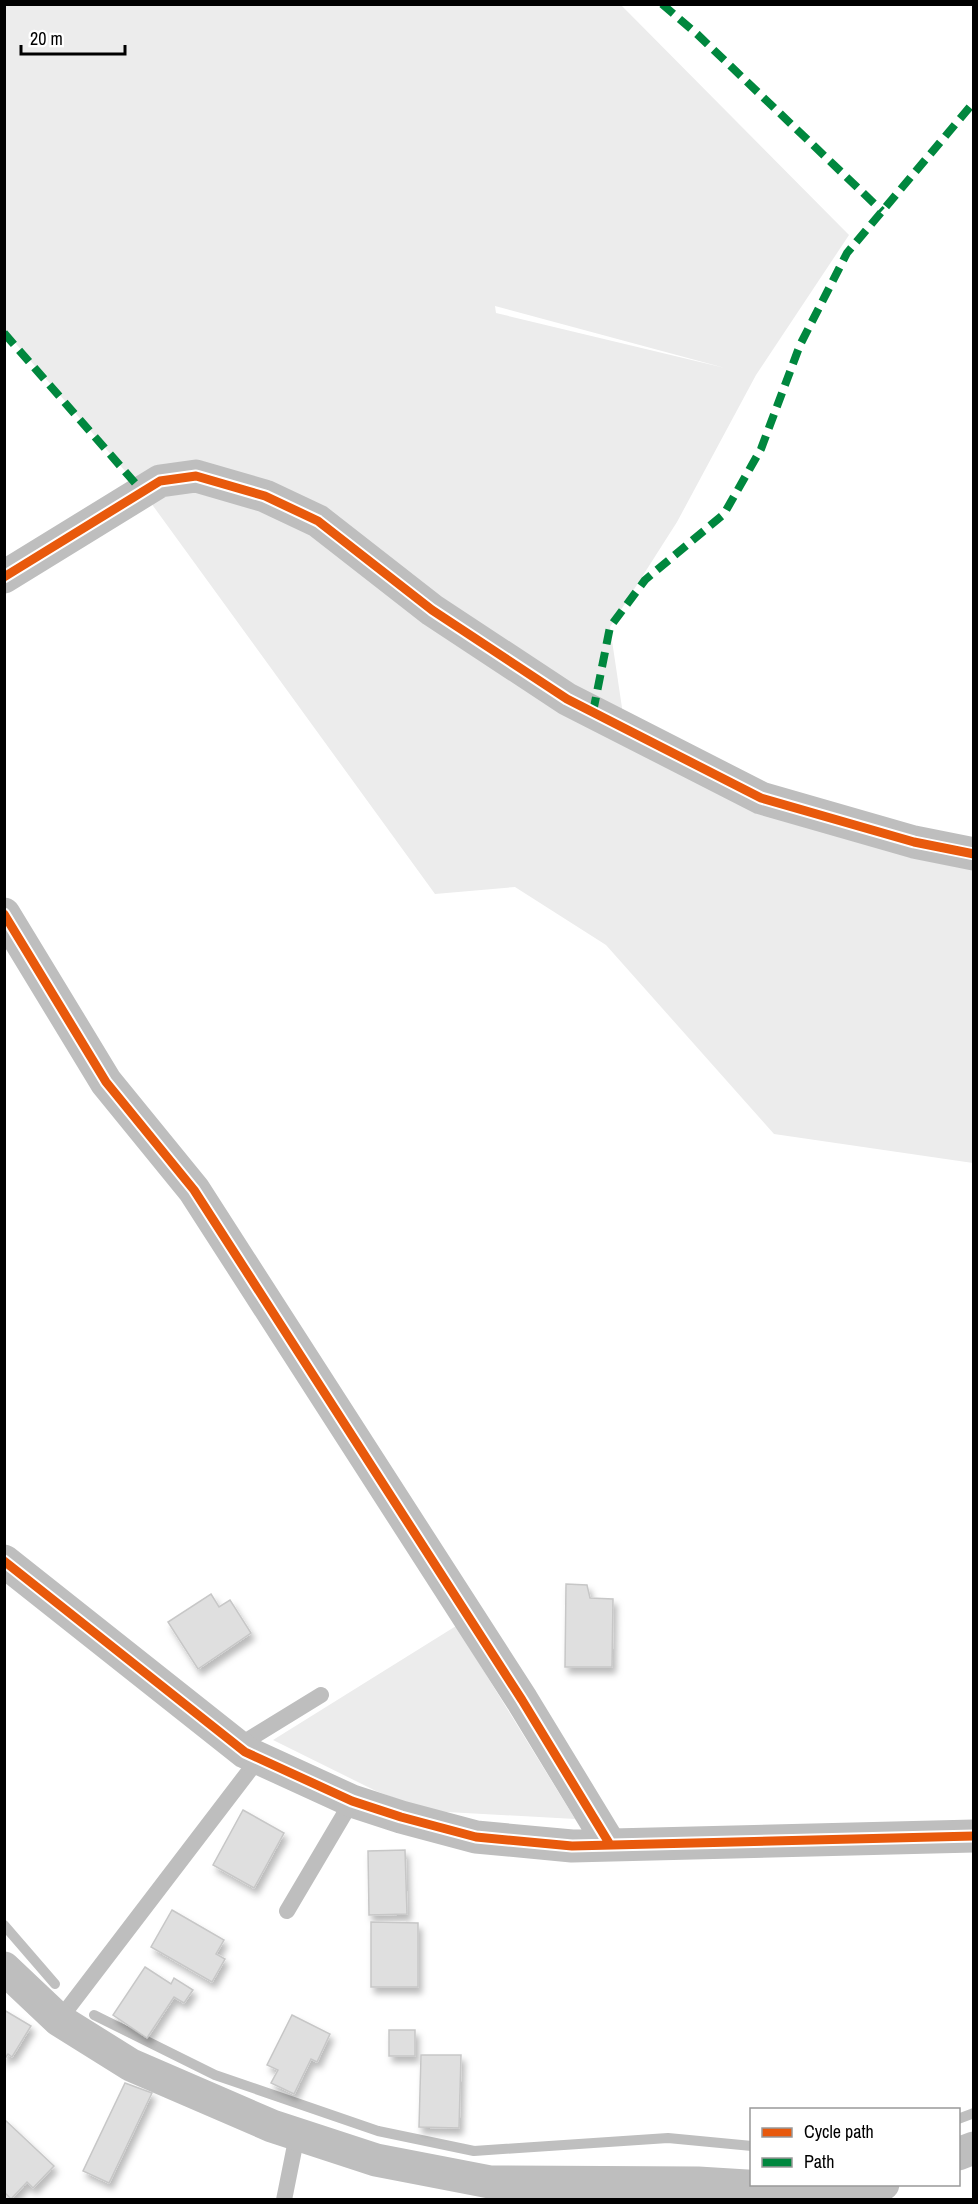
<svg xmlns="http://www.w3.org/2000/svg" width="978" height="2204" font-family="'Archivo Narrow',sans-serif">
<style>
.green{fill:#ececec;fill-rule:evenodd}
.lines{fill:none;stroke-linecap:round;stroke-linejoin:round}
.stream{stroke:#bfbfbf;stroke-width:10}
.building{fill:#dfdfdf;stroke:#c7c7c7;stroke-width:1.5;filter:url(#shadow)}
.lane{stroke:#bebebe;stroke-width:16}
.street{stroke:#bebebe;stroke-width:33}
.quiet{stroke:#00873e;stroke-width:8;stroke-dasharray:15 8;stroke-linecap:butt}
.cycleway-casing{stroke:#fff;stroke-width:13}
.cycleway{stroke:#e8590c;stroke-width:9}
</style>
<defs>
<filter id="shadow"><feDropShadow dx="3.5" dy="6" stdDeviation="3" flood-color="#0004"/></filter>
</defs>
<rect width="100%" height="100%" fill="#fff"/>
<!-- green -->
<path class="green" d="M4 5H621L849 235 756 375 677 522 610 627 625 728 837 827 973 845V1163L774 1134 606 945 515 887 435 894 143 492 5 331ZM495 306 725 368 496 313Z
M456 1626 575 1819 429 1811 376 1791 273 1740Z"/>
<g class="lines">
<!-- stream -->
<path class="stream" d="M4 1925 55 1984
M94 2015 215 2075 378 2131 474 2151 668 2138 752 2146
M958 2119 974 2113"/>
</g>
<!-- building -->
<path class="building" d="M566 1584 587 1585 590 1598 613 1599 612 1667H565Z
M211 1594 219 1607 230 1600 251 1633 198 1669 168 1622Z
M243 1810 284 1833 254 1888 213 1865Z
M405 1850 407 1914 369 1915 368 1851Z
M172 1910 224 1940 216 1954 225 1959 212 1982 151 1947Z
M371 1922 418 1923V1987H371Z
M145 1967 171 1984 174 1978 193 1990 184 2003 174 1997 147 2038 113 2015Z
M4 2010 31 2026 12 2057 8 2054 4 2060Z
M292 2015 330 2034 317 2062 311 2059 294 2094 271 2083 278 2070 267 2065Z
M389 2030H415V2056H389Z
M421 2055H461L459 2128 419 2127Z
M125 2083 152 2093 109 2183 83 2171Z
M4 2119 54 2166 33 2188 27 2182 11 2199 4 2192Z"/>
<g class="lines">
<!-- lane -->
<path class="lane" d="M238 1746 321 1695
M287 1911 352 1801
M59 2020 259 1758
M284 2200 297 2135"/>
<!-- street -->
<path class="street" d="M4 577 160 481 196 476 265 496 318 521 432 610 567 699 761 798 914 842 974 854
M4 914 106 1082 194 1190 522 1700 609 1843
M4 1561 245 1752 352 1801 401 1817 476 1837 572 1846 974 1836
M4 1968 59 2020 131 2065 272 2126 376 2160 490 2182 698 2183 861 2193 883 2184
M958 2154 974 2148"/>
<!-- quiet -->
<path class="quiet" d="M662 4 697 34 882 211
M4 333 143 492
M593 712 610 627 645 580 724 514 761 449 800 345 847 253 974 102"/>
<defs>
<path id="cycleway" d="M4 577 160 481 196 476 265 496 318 521 432 610 567 699 761 798 914 842 974 854
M4 914 106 1082 194 1190 522 1700 609 1843
M4 1561 245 1752 352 1801 401 1817 476 1837 572 1846 974 1836"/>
</defs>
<!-- cycleway casing -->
<use href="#cycleway" class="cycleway-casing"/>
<!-- cycleway -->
<use href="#cycleway" class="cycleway"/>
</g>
<!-- border -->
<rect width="978" height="2204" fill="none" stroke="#000000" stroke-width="12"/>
<!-- legend -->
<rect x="750" y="2108" width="210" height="78" fill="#ffffff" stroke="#999999" stroke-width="1.5"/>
<rect x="762" y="2128" width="30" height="9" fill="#e8590c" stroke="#999999" stroke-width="1.5"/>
<text x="804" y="2138" font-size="18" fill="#000000">Cycle path</text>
<rect x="762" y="2158" width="30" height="9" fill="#00873e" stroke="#999999" stroke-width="1.5"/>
<text x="804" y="2168" font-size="18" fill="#000000">Path</text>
<!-- scale -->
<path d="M21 45v9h104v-9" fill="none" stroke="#000000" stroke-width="3"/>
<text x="30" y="45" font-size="18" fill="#000000" stroke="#ffffff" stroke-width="4.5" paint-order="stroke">20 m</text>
</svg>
